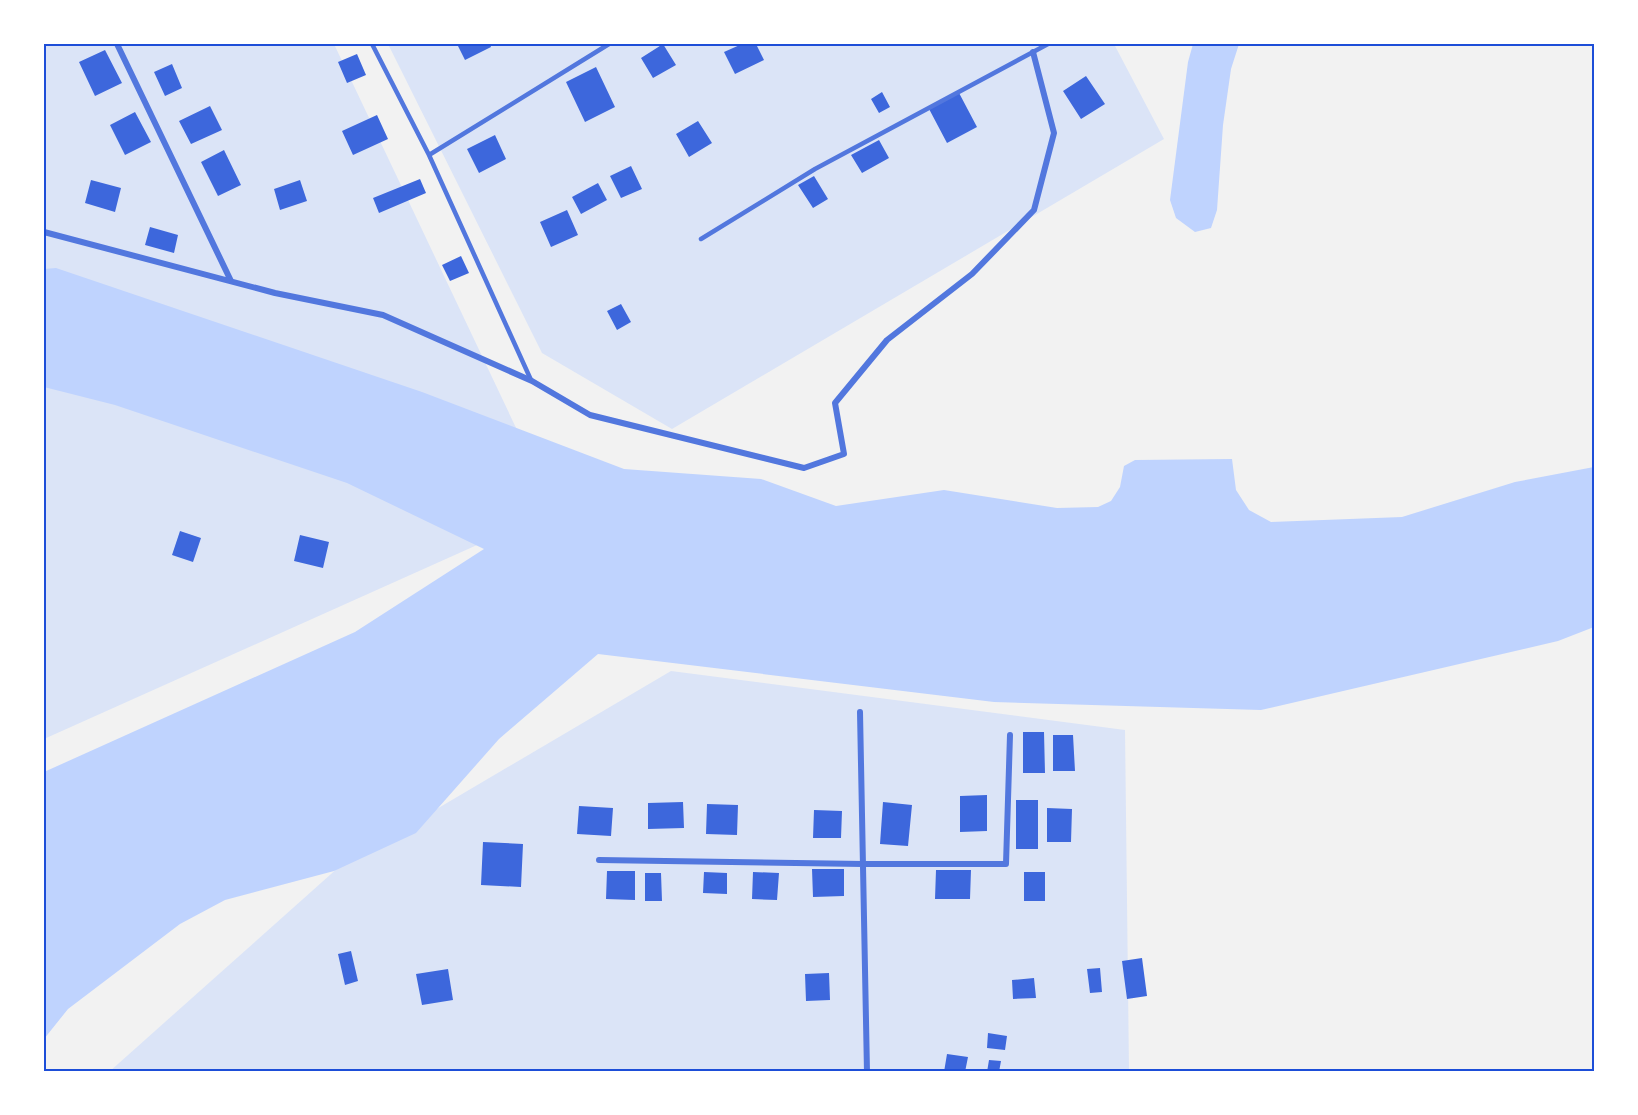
<svg xmlns="http://www.w3.org/2000/svg" width="1638" height="1115" font-family="Manrope,sans-serif">
<style>
.green{fill:#dbe4f7}
.water{fill:#bfd3fe}
.building{fill:#3d67dc}
.lines{fill:none;stroke-linecap:round;stroke-linejoin:round}
.service{stroke:#5277de;stroke-width:4.5}
.minor{stroke:#5277de;stroke-width:6}
.neatline{fill:none;stroke:#1d4ed8;stroke-width:2}
</style>
<rect width="100%" height="100%" fill="#f2f2f2"/>
<!-- green -->
<path class="green" d="M44 44H334L555 510 44 739Z
M388 44H1114L1164 139 672 429 542 353Z
M671 671 1125 730 1129 1071 109 1072 340 866Z"/>
<!-- water -->
<path class="water" d="M1193 44H1239L1231 69 1223 125 1217 210 1211 228 1195 232 1176 218 1170 200 1188 62Z
M56 268 422 392 624 469 761 479 836 506 944 490 1057 508 1098 507 1111 501 1120 487 1124 466 1135 460 1232 459 1236 490 1249 510 1271 522 1402 517 1515 482 1594 467V627L1558 641 1261 710 994 702 598 654 499 739 416 833 334 871 225 900 180 924 68 1009 44 1039V772L355 632 484 549 347 483 115 405 44 387V269Z"/>
<!-- building -->
<path class="building" d="M457 44H490L491 47 465 60Z
M663 44 676 65 653 78 641 58Z
M742 44H756L764 60 735 74 724 52Z
M105 50 122 83 95 96 79 62Z
M357 54 366 75 347 83 338 62Z
M172 64 182 88 165 96 154 72Z
M596 67 615 107 585 122 566 82Z
M1086 76 1105 104 1081 119 1063 91Z
M958 91 977 127 947 143 928 107Z
M882 92 890 107 879 113 871 99Z
M210 106 222 130 191 144 179 121Z
M135 112 151 142 125 155 110 125Z
M377 115 388 139 353 155 342 131Z
M698 121 712 143 689 157 676 134Z
M495 135 506 159 479 173 467 149Z
M879 140 889 158 862 173 851 155Z
M224 150 241 185 218 196 201 162Z
M631 166 642 189 621 198 610 176Z
M814 176 828 199 813 208 798 185Z
M420 179 426 193 379 213 373 198Z
M91 180 121 188 115 212 85 203Z
M300 180 307 201 280 210 274 189Z
M598 183 607 200 581 214 572 197Z
M567 210 578 235 551 247 540 222Z
M150 227 178 235 174 253 145 245Z
M461 256 469 273 450 281 442 265Z
M621 304 631 322 617 330 607 311Z
M180 531 201 538 193 562 172 555Z
M300 535 329 542 323 568 294 561Z
M1023 732H1044L1045 773H1023Z
M1053 735H1073L1075 771H1053Z
M987 795V831L960 832V796Z
M1016 800H1038V849H1016Z
M683 802 684 828 648 829V803Z
M883 802 912 805 908 846 880 844Z
M707 804 738 805 737 835 706 834Z
M579 806 613 808 611 836 577 834Z
M1047 808 1072 809 1071 842H1047Z
M814 810 842 811 841 838H813Z
M483 842 523 844 521 887 481 885Z
M812 869H844V896L813 897Z
M936 870H971L970 899H935Z
M607 871H635V900L606 899Z
M704 872 727 873V894L703 893Z
M753 872 779 873 777 900 752 899Z
M1024 872H1045V901H1024Z
M645 873H661L662 901H645Z
M351 951 358 981 345 985 338 954Z
M1142 958 1147 996 1127 999 1122 961Z
M1100 968 1102 992 1090 993 1087 969Z
M448 969 453 1000 422 1005 416 974Z
M829 973 830 1000 806 1001 805 974Z
M1034 978 1036 998 1013 999 1012 980Z
M988 1033 1007 1036 1005 1050 987 1048Z
M947 1054 968 1057 965 1072H944Z
M989 1060 1001 1061 999 1072H987Z"/>
<g class="lines">
<!-- service -->
<path class="service" d="M372 44 429 155 531 380
M429 155 609 44
M701 239 815 169 1048 44"/>
<!-- minor -->
<path class="minor" d="M117 44 231 281
M44 232 275 293 383 315 532 381 590 415 804 468 844 454 835 403 887 340 972 274 1034 210 1054 133 1033 52
M860 712 867 1072
M599 860 863 864H1006L1010 735"/>
</g>
<!-- border -->
<rect width="1638" height="1115" fill="none" stroke="#ffffff" stroke-width="90"/>
<rect x="45" y="45" width="1548" height="1025" class="neatline"/>
</svg>
